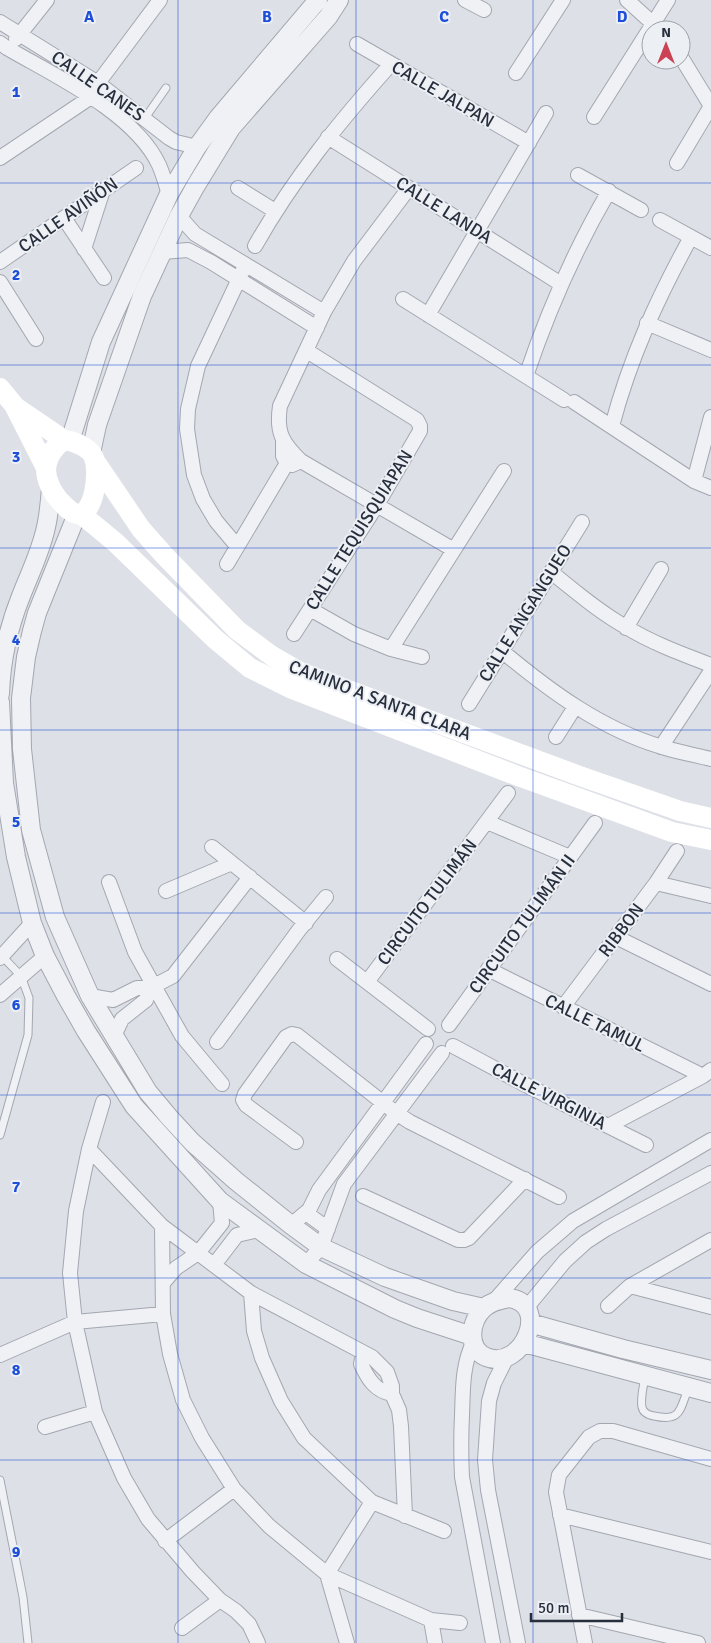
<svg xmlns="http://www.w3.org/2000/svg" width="711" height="1643" font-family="Signika,sans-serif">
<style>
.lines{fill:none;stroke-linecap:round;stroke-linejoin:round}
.service-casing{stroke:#a3a7b0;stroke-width:9}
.minor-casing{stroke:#a3a7b0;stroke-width:16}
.tertiary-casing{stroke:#a3a7b0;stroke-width:20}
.service{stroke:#eff1f5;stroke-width:7}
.minor{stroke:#eff1f5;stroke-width:14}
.tertiary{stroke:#eff1f5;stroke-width:18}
.secondary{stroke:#fff;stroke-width:20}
.grid{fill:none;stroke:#1d4ed8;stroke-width:1;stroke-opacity:0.55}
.labels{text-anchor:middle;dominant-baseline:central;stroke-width:4;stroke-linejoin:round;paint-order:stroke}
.street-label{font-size:18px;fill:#272e3c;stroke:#eceff4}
.grid-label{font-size:16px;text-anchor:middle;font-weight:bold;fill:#1d4ed8;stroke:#eceff4;stroke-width:4;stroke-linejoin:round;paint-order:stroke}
</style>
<rect width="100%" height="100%" fill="#dde0e6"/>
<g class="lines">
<defs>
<path id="service" d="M145 118 166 88
M0 1135 28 1035 29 998 21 976 2 956
M645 1376C644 1385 640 1398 642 1407 643 1413 648 1415 654 1416 682 1422 679 1410 689 1387
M0 1480 23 1597 28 1643"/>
<path id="minor" d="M465 0 484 10
M627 0 660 30
M0 22 98 83 169 138 176 142 197 147
M16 39 47 0
M0 43 7 48C55 76 135 113 159 165 163 174 166 185 169 194
M357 44 529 143
M681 57 711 106
M516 73 563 0
M594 117 668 0
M328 137 561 284
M0 158 91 97 98 83 160 0
M677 163 711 106
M578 175 641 210
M238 188 275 211
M179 216 195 234 324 312
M64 218 104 278
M660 220 711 248
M255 246C293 179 339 122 391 64
M84 249 103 190
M162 252 188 250 211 262 317 328
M0 262 136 168
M0 282 36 339
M403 299 564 400
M428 315 546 113
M647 323 711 350
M526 376C548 311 574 251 609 191
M574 402 694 481 711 488
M612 426C630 358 657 299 691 237
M283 440V456L287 463 292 465 301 461C282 443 276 432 280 406L324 312 354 261 409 188
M301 461 454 550
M694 481 711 417
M237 546 216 521 203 499 194 475 187 429 188 409 198 366 245 266
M227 564 287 463
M551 572C575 591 599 612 626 627 652 643 682 654 711 665
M310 609 354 634 391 649 422 657
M626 628 661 569
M294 634 377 505 420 431V426L417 420 307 351
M391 649 504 471
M502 651C550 691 601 729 662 747 678 752 695 755 711 759
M469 704 582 522
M556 737 575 707
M661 747 711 671
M487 822 570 857
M212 847 306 923
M109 882 135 952 154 986 182 1036 222 1084
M656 883 711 896
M166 891 232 863
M616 937 711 984
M0 958 32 923
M337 959 428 1029
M488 969 703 1076
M367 982 508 793
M0 995 45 956
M90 996 113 1000 137 988H150L173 976 250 877
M563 1007 656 883 677 851
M449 1025 595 823
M114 1036 122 1019 146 1000 150 988
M217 1042 299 930 326 897
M453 1046 522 1083 646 1145
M103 1102 89 1149 76 1211 70 1273 75 1322 95 1412 124 1478 148 1519 193 1572 220 1600 236 1611 249 1624 258 1643
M608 1126 703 1076 711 1070
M296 1142 246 1105 243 1100 245 1094 286 1037 292 1034 297 1035 396 1113 410 1122 559 1197
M89 1149 162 1226 163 1314 170 1354 183 1400 202 1438 234 1489 269 1526 327 1574 347 1643
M363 1196 458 1240H464L469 1238 525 1179
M306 1213 328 1229
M291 1225 309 1210 319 1190 426 1044
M162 1226 251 1293 372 1357 387 1372 392 1386V1394L399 1410 401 1426 405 1516
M306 1264 321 1247 344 1184 442 1053
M214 1265 237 1235 258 1230
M163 1283 176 1268 198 1253 222 1223 220 1201
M630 1286 711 1307
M251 1293 254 1331 262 1358 281 1401 304 1438 372 1502 444 1531
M494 1301 537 1252 573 1221 711 1140
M608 1306 630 1286 711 1240
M527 1307 565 1261 586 1242 606 1229 711 1173
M473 1343C462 1366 463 1390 462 1415 461 1435 461 1456 462 1477L493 1643
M363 1354 361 1364C368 1379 375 1391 392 1394
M0 1355 75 1322 163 1314
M508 1355 494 1383 489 1401 485 1460 488 1490 518 1643
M45 1427 95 1412
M372 1502 327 1574 431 1620 460 1623
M560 1515 711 1552
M165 1541 234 1489
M579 1615 698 1643
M431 1620 435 1643
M182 1628 220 1600
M585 1643 556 1492 559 1475 589 1437 600 1431H613L711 1459"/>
<path id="tertiary" d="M70 441 101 342 169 194 197 147 218 118 318 0
M91 453 97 425 142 296 179 216 195 187 231 128 328 17 339 0
M77 514 37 613 32 631 26 657 21 698 22 749 31 830 55 917 90 996 148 1092 169 1117 192 1142 236 1181 291 1225 321 1247 385 1277 453 1301 484 1308
M0 694C1 662 9 626 21 596 30 573 41 551 46 527 49 514 50 501 51 488
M0 702 4 783 16 857 32 923 45 956 66 996 86 1031 134 1106 220 1201 306 1264 395 1309 417 1318 472 1336
M509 1298C552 1304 522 1372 486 1357 466 1348 470 1321 484 1308 492 1301 500 1300 509 1298Z
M530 1323 623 1349 711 1370
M524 1343 711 1393"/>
</defs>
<!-- service casing -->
<use href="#service" class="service-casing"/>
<!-- minor casing -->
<use href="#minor" class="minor-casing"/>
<!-- tertiary casing -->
<use href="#tertiary" class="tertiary-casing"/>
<!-- service -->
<use href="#service" class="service"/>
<!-- minor -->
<use href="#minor" class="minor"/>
<!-- tertiary -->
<use href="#tertiary" class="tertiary"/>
<!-- secondary -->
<path class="secondary" d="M0 388 14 405 46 468
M17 408 64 440
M64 440C73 441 89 447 93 456 100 468 95 515 78 514 70 513 64 505 59 500 52 492 46 480 46 469 47 456 54 447 64 440Z
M95 461 141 529 164 555 237 630 272 656 300 672 577 775 680 811 711 818
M81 514 115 542 215 639 250 668 292 689 518 776 672 832 711 840"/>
</g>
<!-- grid -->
<path class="grid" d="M178 0V1643M356 0V1643M533 0V1643M0 183H711M0 365H711M0 548H711M0 730H711M0 913H711M0 1095H711M0 1278H711M0 1460H711"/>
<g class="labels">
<!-- street labels -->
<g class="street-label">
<text transform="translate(98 86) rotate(35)">CALLE CANES</text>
<text transform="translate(443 94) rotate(30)">CALLE JALPAN</text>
<text transform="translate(444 210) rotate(32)">CALLE LANDA</text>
<text transform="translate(68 215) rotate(-35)">CALLE AVIÑÓN</text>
<text transform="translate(359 530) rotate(-58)">CALLE TEQUISQUIAPAN</text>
<text transform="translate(525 613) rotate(-58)">CALLE ANGANGUEO</text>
<text transform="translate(380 700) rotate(21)">CAMINO A SANTA CLARA</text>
<text transform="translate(427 902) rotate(-53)">CIRCUITO TULIMÁN</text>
<text transform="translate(522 924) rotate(-54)">CIRCUITO TULIMÁN II</text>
<text transform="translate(621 930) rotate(-53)">RIBBON</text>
<text transform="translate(595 1023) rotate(26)">CALLE TAMUL</text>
<text transform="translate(549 1096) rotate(27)">CALLE VIRGINIA</text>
</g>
</g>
<g class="grid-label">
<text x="89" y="22">A</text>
<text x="267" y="22">B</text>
<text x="444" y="22">C</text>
<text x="622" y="22">D</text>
<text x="16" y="97">1</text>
<text x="16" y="280">2</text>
<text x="16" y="462">3</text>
<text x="16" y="645">4</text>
<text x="16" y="827">5</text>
<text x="16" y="1010">6</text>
<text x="16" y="1192">7</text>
<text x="16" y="1375">8</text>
<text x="16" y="1557">9</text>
</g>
<!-- north arrow -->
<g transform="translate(666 45)"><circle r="24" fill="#eceff4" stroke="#9da2aa"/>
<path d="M0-4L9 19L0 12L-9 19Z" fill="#cb4254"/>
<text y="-8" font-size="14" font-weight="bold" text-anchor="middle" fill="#272e3c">N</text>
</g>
<!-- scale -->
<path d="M531 1613v8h91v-8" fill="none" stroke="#272e3c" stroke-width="2.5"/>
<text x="538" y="1613" font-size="15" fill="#272e3c" stroke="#eceff4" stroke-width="4" paint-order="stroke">50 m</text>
</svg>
